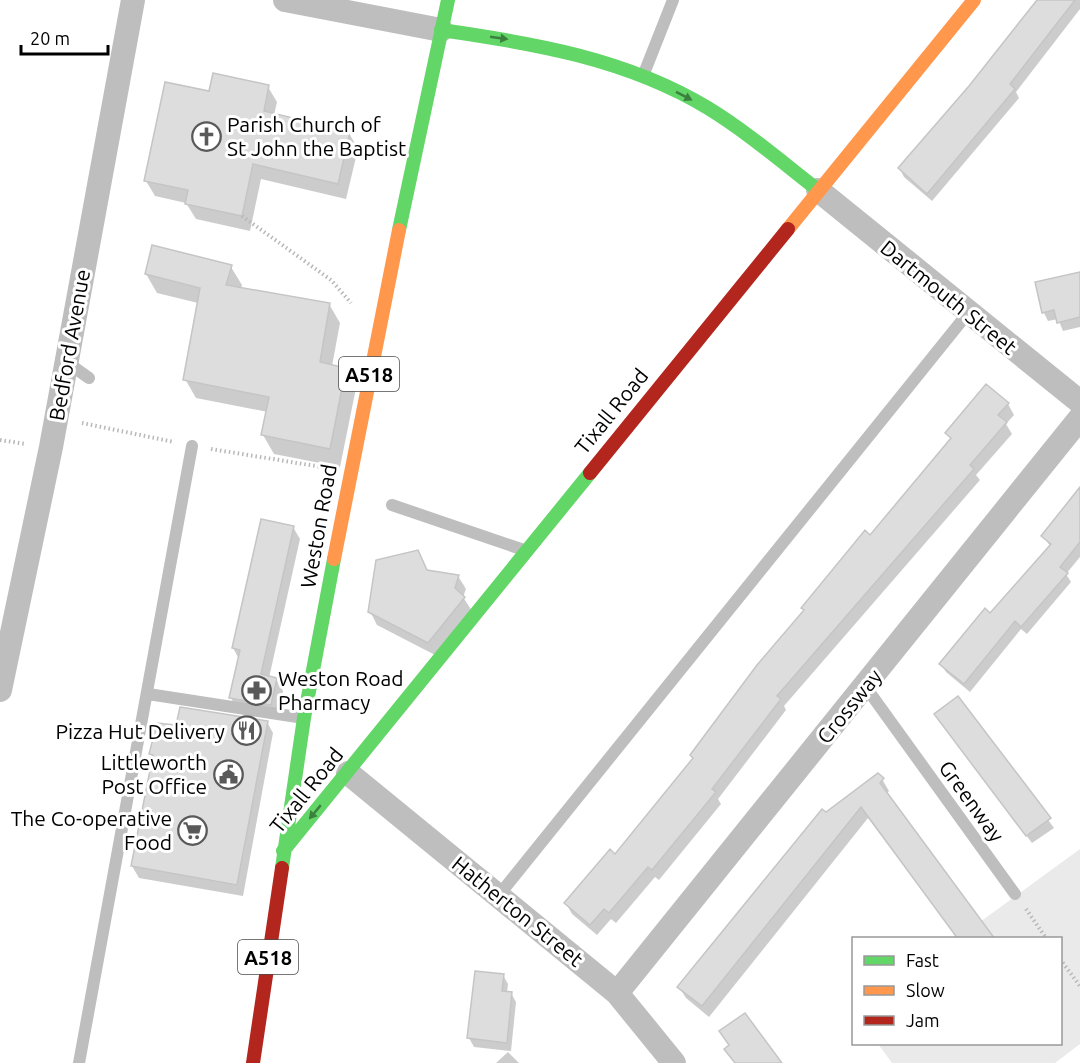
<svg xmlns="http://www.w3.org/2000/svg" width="1080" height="1063" font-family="Ubuntu,sans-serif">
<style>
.green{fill:#eaeaea}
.shadow{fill:#0003}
.building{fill:#ddd;stroke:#c5c5c5;stroke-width:1.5}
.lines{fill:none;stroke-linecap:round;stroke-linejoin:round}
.path{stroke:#b8b8b8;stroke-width:4;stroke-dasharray:1.5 3;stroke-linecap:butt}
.lane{stroke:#bebebe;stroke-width:12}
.street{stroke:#bebebe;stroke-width:24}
.fast{stroke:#63d668;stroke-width:14}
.slow{stroke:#ff974d;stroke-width:14}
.jam{stroke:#b3261e;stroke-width:14}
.oneway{fill:#3b803e}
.labels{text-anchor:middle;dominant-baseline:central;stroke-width:6;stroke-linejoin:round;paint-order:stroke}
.shield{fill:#fff;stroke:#4c4c4c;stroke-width:1.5}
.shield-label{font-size:20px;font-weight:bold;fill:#000}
.poi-label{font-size:21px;fill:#000;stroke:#fff;text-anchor:end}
.street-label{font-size:21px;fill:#000;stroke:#fff}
</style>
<rect width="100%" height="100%" fill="#fff"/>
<!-- green -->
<path class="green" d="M1080 849V1044L1055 1063H892L878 1044H1060V938H958Z"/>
<!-- shadow -->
<path class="shadow" d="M1039 0H1080V9L1016 92 1019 98 932 201 904 177 900 169 970 87Z
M268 87 277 102 274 115 349 133 358 149 346 199 261 179 250 231 196 219 186 203 155 196 146 181 210 93Z
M231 267 242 285 241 289 329 304 340 323 332 366 345 369 356 388 340 467 274 454 263 435 268 412 196 398 185 379 198 303 157 293 146 274Z
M1080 274V327L1063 331 1058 319 1048 321 1044 313Z
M1008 404 1014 415 1006 424 1012 434 976 475 980 480 784 706 786 710 718 799 721 804 659 880 655 877 616 923 611 919 597 935 572 914 566 903 615 856 694 759 805 612 803 608 871 537 951 440 947 433Z
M1080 490V557L1066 574 1071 582 1027 634 1021 629 970 692 946 672 941 664 990 615 1050 546 1043 536Z
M293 527 300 539 269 678 276 679 283 691 278 716 238 710 231 698 239 659 233 648Z
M458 576 466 589 463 597 472 611 435 655 377 625 370 611Z
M958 698 1054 828 1032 843 941 723Z
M267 722 273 733 243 896 139 878 132 866 154 760 151 754 177 727Z
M882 779 889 791 886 794 958 938 868 818 709 1017 686 998 679 987Z
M503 975 508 984 507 993H511L516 1002 511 1051 474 1047 469 1038Z
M508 1052 519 1063H496Z"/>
<!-- building -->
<path class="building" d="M1037 0H1075L1010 84 1015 89 927 194 898 168 969 86Z
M213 73 269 85 264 111 350 132 338 184 253 164 242 216 185 204 188 190 144 181 165 82 209 91Z
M152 245 232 265 226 285 330 303 320 362 346 368 330 449 261 435 269 397 183 380 200 288 145 274Z
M1080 272V317L1057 323 1054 310 1042 313 1035 282Z
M986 384 1009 403 998 415 1007 422 970 465 974 469 777 696 781 699 712 789 716 792 652 870 648 867 609 913 604 909 590 925 564 903 610 849 615 854 693 758 690 755 757 665 804 610 801 608 865 530 870 535 951 438 945 433Z
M1080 487V542L1060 567 1068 573 1021 627 1015 621 964 684 939 664 985 608 990 613 1051 544 1041 536Z
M261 519 294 526 261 674 277 678 271 705 229 698 240 650 232 648Z
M418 550 427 570 459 575 455 588 465 597 428 643 368 612 376 560Z
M958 696 1051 818 1026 836 934 714Z
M180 707 268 721 237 885 131 866 153 755 149 754 157 723 176 725Z
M878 773 884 778 880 783 995 939H958L861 807 702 1006 677 987 822 809 826 812Z
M475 971 504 974 502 991 512 992 507 1043 467 1038Z
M745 1013 782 1063H735L724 1049 729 1045 719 1031Z"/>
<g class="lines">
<!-- path -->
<path class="path" d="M242 216 331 280 351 303
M82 423 174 442
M0 440 26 444
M211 449 322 467
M1026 909 1046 938
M1060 959 1080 986"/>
<!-- lane -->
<path class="lane" d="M643 76 673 0
M65 361 89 378
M392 505 524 550
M865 686 1015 894
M148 694 304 718
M499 895 968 313
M79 1063 192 446"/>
<!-- street -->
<path class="street" d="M285 0 441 30
M818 190 1080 402
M0 690 51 447 133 0
M348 773 617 993 674 1063
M617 993 1080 418"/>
<!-- fast -->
<path class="fast" d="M441 30C533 43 627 59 708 108 747 132 782 162 818 190
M399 230 448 0
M283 851 590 473
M282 868 304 718 334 559"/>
<!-- slow -->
<path class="slow" d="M788 229 974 0
M334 559 399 230"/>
<!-- jam -->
<path class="jam" d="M590 473 788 229
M253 1063 282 868"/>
</g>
<!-- one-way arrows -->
<defs><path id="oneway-solid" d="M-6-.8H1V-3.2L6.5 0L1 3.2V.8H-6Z" transform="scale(1.5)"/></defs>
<g class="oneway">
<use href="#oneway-solid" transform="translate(499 38) rotate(8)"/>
<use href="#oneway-solid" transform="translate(684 96) rotate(27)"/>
<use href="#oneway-solid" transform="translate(315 812) rotate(130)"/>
</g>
<!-- icons -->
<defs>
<symbol id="church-ring" viewBox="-11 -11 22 22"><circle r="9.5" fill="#fff" stroke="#595959" stroke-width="1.5"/><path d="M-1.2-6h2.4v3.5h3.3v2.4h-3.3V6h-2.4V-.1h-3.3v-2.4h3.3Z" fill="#595959"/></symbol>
<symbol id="pharmacy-ring" viewBox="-11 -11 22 22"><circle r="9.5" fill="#fff" stroke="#595959" stroke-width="1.5"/><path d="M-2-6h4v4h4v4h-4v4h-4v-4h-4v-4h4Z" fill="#595959"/></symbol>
<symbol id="restaurant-ring" viewBox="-11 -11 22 22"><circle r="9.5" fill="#fff" stroke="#595959" stroke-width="1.5"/><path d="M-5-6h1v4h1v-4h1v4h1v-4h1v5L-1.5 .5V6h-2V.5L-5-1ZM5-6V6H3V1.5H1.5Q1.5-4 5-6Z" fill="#595959"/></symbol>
<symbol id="civic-ring" viewBox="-11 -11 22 22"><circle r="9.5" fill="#fff" stroke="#595959" stroke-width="1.5"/><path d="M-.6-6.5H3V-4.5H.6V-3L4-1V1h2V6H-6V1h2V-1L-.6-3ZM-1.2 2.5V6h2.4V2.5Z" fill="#595959"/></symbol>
<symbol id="supermarket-ring" viewBox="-11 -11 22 22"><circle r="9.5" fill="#fff" stroke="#595959" stroke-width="1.5"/><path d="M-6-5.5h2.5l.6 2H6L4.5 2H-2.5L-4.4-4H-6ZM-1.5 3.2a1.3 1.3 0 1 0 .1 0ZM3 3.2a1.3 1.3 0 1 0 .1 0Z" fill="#595959"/></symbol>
</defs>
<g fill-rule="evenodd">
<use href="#church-ring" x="190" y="120" width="33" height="33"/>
<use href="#pharmacy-ring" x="240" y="674" width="33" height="33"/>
<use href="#restaurant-ring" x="230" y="714" width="33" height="33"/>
<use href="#civic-ring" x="212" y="758" width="33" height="33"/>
<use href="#supermarket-ring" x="176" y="814" width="33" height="33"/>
</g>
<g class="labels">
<!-- shield labels -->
<g class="shield">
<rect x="339" y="357" width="60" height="34" rx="4.5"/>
<rect x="238" y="940" width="60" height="34" rx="4.5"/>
</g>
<g class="shield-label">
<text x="369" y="374">A518</text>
<text x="268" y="957">A518</text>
</g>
<!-- poi labels -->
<g class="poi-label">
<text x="227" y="124" text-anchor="start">Parish Church of<tspan x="227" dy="24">St John the Baptist</tspan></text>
<text x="278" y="678" text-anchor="start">Weston Road<tspan x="278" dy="24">Pharmacy</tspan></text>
<text x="225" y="731">Pizza Hut Delivery</text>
<text x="207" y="762">Littleworth<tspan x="207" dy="24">Post Office</tspan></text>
<text x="172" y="818">The Co-operative<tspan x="172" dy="24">Food</tspan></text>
</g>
<!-- street labels -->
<g class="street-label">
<text transform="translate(949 297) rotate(39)">Dartmouth Street</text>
<text transform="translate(69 345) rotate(-80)">Bedford Avenue</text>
<text transform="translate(611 411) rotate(-51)">Tixall Road</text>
<text transform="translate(318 526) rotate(-80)">Weston Road</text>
<text transform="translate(849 706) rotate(-51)">Crossway</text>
<text transform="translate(306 790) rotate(-51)">Tixall Road</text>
<text transform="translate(972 801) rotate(54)">Greenway</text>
<text transform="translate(518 911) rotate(39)">Hatherton Street</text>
</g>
</g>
<!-- legend -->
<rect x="852" y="937" width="210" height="108" fill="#ffffff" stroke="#999999" stroke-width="1.5"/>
<rect x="864" y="956" width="30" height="9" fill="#63d668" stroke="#999999" stroke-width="1.5"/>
<text x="906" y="967" font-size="18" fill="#000000">Fast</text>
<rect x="864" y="986" width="30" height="9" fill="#ff974d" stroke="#999999" stroke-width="1.5"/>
<text x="906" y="997" font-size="18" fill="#000000">Slow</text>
<rect x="864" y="1016" width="30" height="9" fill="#b3261e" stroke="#999999" stroke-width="1.5"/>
<text x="906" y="1027" font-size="18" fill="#000000">Jam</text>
<!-- scale -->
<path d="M21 45v9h87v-9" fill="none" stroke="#000000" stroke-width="3"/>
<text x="30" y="45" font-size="18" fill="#000000" stroke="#ffffff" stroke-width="4.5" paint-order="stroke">20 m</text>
</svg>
